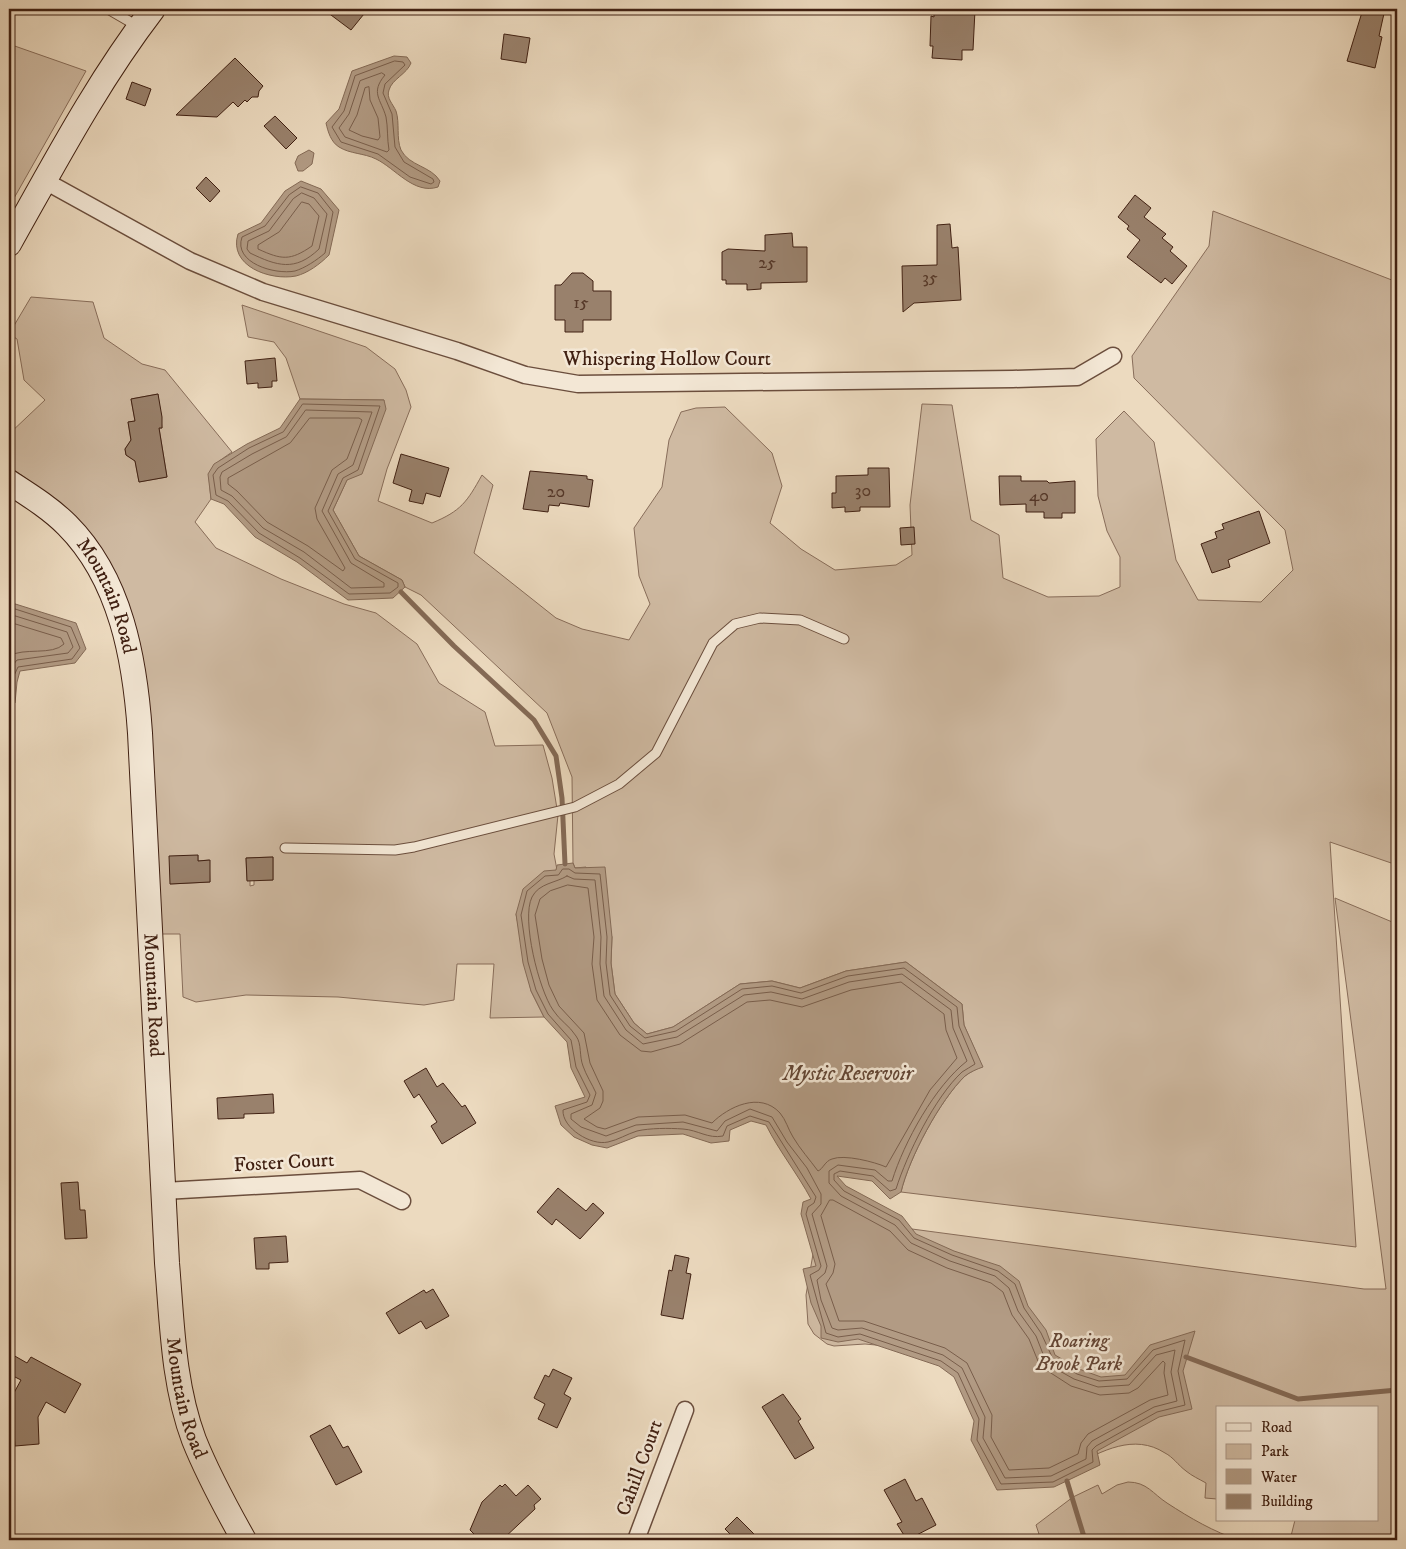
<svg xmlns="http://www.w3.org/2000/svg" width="1406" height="1549" font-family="'IM FELL DW Pica',serif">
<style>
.green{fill:#cfbaa2;stroke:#886d5a;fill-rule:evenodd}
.water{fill:#b29b84;stroke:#846a56}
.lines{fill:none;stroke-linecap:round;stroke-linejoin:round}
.shore{stroke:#795e4b;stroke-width:1}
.stream{stroke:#846a56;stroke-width:5}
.building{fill:#99816c;stroke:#402012}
.service-casing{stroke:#6b4e3d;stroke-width:11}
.minor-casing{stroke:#6b4e3d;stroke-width:19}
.secondary-casing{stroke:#402012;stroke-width:26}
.service{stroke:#f3e7d5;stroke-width:9}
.minor{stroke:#f3e7d5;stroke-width:16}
.secondary{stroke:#f3e7d5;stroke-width:24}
.labels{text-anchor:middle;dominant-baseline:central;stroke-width:5;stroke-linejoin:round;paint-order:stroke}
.number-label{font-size:18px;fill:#563828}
.street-label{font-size:20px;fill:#402012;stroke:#f3e7d5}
.park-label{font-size:20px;font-style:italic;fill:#644636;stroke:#f3e7d5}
.water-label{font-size:21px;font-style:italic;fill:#624534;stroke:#f3e7d5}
</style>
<rect width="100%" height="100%" fill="#ecdabf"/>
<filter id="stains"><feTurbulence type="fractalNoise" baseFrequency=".004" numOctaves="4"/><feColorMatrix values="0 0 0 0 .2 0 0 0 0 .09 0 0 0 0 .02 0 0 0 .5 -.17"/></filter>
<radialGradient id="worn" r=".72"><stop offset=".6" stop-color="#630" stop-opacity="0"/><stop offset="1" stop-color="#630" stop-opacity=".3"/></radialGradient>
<!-- green -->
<path class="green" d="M9 44 86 71 9 207Z
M1213 211 1397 282V865L1330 842 1356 1247 901 1192C909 1158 940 1100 965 1076 970 1072 977 1069 982 1066L964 1025 962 1004 906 962 846 971 800 988 772 981 740 984 673 1027 647 1034 634 1023 615 994 611 963 612 937 586 867 575 868 573 863 572 777 547 713 421 595 405 587 402 580 359 556 333 510 384 400 300 399 286 358 274 342 248 337 242 305 366 347 395 369 406 390 411 407 387 469 378 501 432 523C461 511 467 502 482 475L493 485 474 553 556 618 582 629 629 640 650 604 639 576 634 528 662 487 669 440 681 412 696 408 725 407 772 453 782 486 770 523 801 549 835 570 896 565 912 555 910 505 922 404 952 405 971 520 999 535 1003 578 1048 597 1099 596 1120 587V557L1107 531 1098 496 1096 439 1124 411 1154 442 1176 560 1198 600 1261 602 1293 570 1285 530 1134 378 1132 356 1209 246Z
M31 297 93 302 104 338 142 364 165 370 232 452C206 470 208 469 211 499L195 522 216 548 281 579 344 604 376 613 417 644 439 683 485 712 495 746 543 745 552 778 558 815 554 854 557 870 551 872 516 914 531 991 544 1017 490 1018 494 964H457L454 1000 424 1005 338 997 246 995 196 1002 183 997 180 934H159L143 662 39 488 9 466V434L45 400 24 380 17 339 9 334ZM158 394 162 428H159L167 477 139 482 135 461 126 455 125 449 131 440 128 422 135 421 131 399ZM198 855V861L209 860 210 882 170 884ZM273 857V880H254V885L250 886V880H247L246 858Z
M1335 898 1397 924V1540H1290L1295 1520H1377V1408H1217V1499L1205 1498 1206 1483C1199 1479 1192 1476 1186 1471 1178 1465 1173 1457 1165 1453 1134 1433 1102 1451 1073 1466L966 1369 908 1348 865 1344 834 1346 827 1344 814 1334 808 1324 806 1295 813 1254 814 1216 1364 1289H1386Z
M1128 1482C1147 1482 1153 1494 1167 1503 1190 1518 1214 1532 1239 1540H1030L1039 1534 1036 1525 1073 1497 1098 1485 1102 1494 1117 1485Z"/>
<!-- water -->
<path class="water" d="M394 56 407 57 411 63C407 74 392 79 389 90 386 98 393 104 396 111 400 123 396 138 401 150 409 166 431 166 440 181L438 187C414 195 395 168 376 159 364 153 350 154 339 147 331 142 328 132 326 123L339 109 352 71Z
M309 150 314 153 312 164 303 171H298L295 163 298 156Z
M301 181 321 189 339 210 329 255C320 264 308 273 296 276 270 281 228 266 238 234L261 223 285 191Z
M300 399 384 400 386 409 362 474 347 480 333 510 359 556 402 580 405 587 393 598 348 600 297 562 255 537 224 504 211 499 208 474 214 464 247 444 280 428Z
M9 602 76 623 86 649 75 663 20 671 17 682 15 703 9 707Z
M573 863 575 868 605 867 612 937 611 963 615 994 634 1023 647 1034 673 1027 740 984 772 981 800 988 846 971 906 962 962 1004 964 1025 983 1067C977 1069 970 1072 965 1076 940 1100 909 1158 901 1192L890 1199 872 1181 837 1176 846 1186 902 1216 916 1234 954 1251 1000 1266 1019 1281 1028 1306 1046 1330 1055 1355 1079 1369 1101 1377 1125 1375 1150 1345 1195 1331 1183 1371 1192 1409 1159 1417 1097 1451 1100 1465 1054 1487 997 1490 971 1440 974 1421 954 1377 939 1366 858 1339 838 1342 821 1338V1326L811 1303 803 1269 816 1266 801 1214 803 1202 811 1199C797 1173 779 1151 766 1125L751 1121 730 1130 729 1141 711 1143 683 1134 638 1136 607 1148 592 1145 574 1137 561 1125 555 1106 585 1097 571 1068 567 1042 544 1017 531 991 523 963 516 914 523 889 544 871 556 870 557 865Z"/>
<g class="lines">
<!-- shore -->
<path class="shore" d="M395 61 403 62 405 65 385 84 383 93 392 114 395 147 404 162 433 179 434 182 431 184 410 177 378 154 341 142 332 127 344 111 355 76Z
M382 73 385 75C370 93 381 99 386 117 388 127 387 139 389 150L387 152 345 137 339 128 349 114 360 81Z
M369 87 370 100 378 118 380 137 378 140 362 136 349 130 357 115 365 88Z
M301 187 318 193 333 212 325 253C317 260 305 268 295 271 275 275 233 263 242 237L265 226 289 195Z
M302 193 314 198 327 214 319 249C295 272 277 266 250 253L247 249 248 241 269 231 293 199Z
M302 202 309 204 319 216 312 246C290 261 282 260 258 249V245L279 232Z
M303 404 380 406 358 470 343 478 328 511 355 559 398 583V587L390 593 349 594 300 558 259 533 228 501 216 495 213 475 218 468 249 448 283 432Z
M306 410 372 412 353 465 338 474 322 511 351 563 384 583V587L351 588 304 552 263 528 232 496 221 490 220 477 222 472 252 454 286 437Z
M310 418H359L362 420 347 459 332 470 315 508 317 519 345 568 343 571 308 546 267 522 237 491 228 484V478L290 443Z
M9 607 71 627 80 648 72 659 18 667 12 680 9 701
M9 614 67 632 73 647 68 653 17 660 9 670
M9 622 61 638 64 644C52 656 24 647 9 656
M563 869H569L575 873 600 874 607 937 606 963 610 995 630 1026 645 1038 676 1031 742 989 772 986 801 993 848 976 904 968 957 1007 959 1026 975 1064C971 1067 966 1069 962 1072 935 1097 907 1154 896 1189L890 1191 873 1176 840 1171 834 1174V1180L844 1191 899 1220 914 1238 952 1255 998 1271 1015 1284 1024 1308 1041 1333 1053 1359 1077 1374 1099 1381 1127 1379 1153 1350 1185 1340 1178 1371 1185 1405 1157 1412 1096 1446 1092 1450 1093 1462 1053 1482 1001 1484 977 1440 979 1419 958 1373 941 1361 860 1334 838 1337 826 1333 810 1275 819 1270 821 1266 806 1214 808 1207 814 1203 816 1197 769 1122 750 1116 727 1126 723 1136C708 1139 698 1130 683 1129 669 1128 650 1128 637 1131 627 1134 618 1140 608 1142 591 1146 562 1128 563 1110L587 1102 590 1095 576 1067 571 1040 548 1014 536 990 528 962 521 915 527 891 545 876 558 875Z
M567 876 574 879 595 880 601 937 600 964 604 996 626 1030 643 1044 677 1037 744 995 771 992 802 999 849 982 902 974 951 1010 953 1028 967 1061C935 1086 904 1142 892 1181H888L875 1170 838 1165 829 1171V1183L841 1196 895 1225 911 1243 950 1261 995 1276 1009 1288 1018 1311 1036 1336 1045 1359 1049 1365 1074 1379 1098 1387 1129 1385 1156 1355 1175 1350 1171 1372 1177 1401 1154 1407 1092 1441 1087 1447 1086 1459 1051 1476 1005 1478 983 1438 985 1417 962 1368 943 1355 862 1328 838 1330 832 1328 821 1300 817 1280 825 1273 827 1266 812 1214 821 1204V1194L807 1168 787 1142 772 1117 750 1109 725 1121 717 1131 683 1122 636 1125 606 1136 581 1127 571 1119V1114L592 1105 596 1093C592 1084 586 1075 583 1066 579 1056 582 1044 576 1036 570 1026 559 1020 553 1010 539 990 521 919 532 897 539 883 556 883 567 876Z
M568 885 588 888 594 937 592 964 597 1000 620 1035 641 1051 651 1052 680 1044 747 1002 770 1000 802 1007 851 990 901 982 944 1014 946 1030 957 1058 930 1090 886 1167C875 1162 844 1154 832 1159 825 1161 823 1169 818 1171 810 1160 800 1149 793 1137 788 1129 786 1120 780 1113 760 1091 728 1107 712 1123L685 1115 638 1117 605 1129 597 1127 584 1119 600 1108 603 1101V1091L590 1063 584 1033 559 1006 549 985 542 959 535 915 540 899 550 891Z
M830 1200H833L890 1231 908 1250 947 1268 991 1283 1003 1292 1012 1315 1029 1339 1040 1366 1071 1386 1100 1395 1129 1393 1138 1388 1163 1361 1165 1363 1164 1373 1168 1395 1150 1400 1088 1434 1081 1443 1078 1454 1049 1468 1009 1470 991 1437 992 1415 967 1363 945 1348 864 1321H839L826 1284 833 1273 835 1264 821 1216Z"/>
<!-- stream -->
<path class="stream" d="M401 592 454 646 534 720 556 756 562 798 565 864
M1186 1357 1298 1399 1397 1390
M1067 1481 1085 1540"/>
</g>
<!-- building -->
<path class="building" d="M323 9H368L351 30Z
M934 9 975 10 973 50H962V60L932 58 933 46H930L931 16 934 17Z
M1363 9H1385L1379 36 1382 37 1375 68 1347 61Z
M504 34 530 38 526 63 501 59Z
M235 58 263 86 259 91 258 97H252L247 102 245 100 238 107 233 102 217 117 176 115Z
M132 82 151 89 145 106 126 99Z
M275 116 297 138 286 149 264 126Z
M206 177 220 191 210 202 196 188Z
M1135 195 1151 208 1144 217 1166 234 1162 238 1173 247 1170 251 1187 266 1172 284 1165 278 1161 283 1127 257 1140 240 1127 229 1129 226 1118 217Z
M950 224 952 248 958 247 961 300 914 303 903 312 902 266 937 265V225Z
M792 233 793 247H807V282L761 283V289L747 290V284H726V280H722V252L728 249 765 251V235Z
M572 273H583L593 281V291H611V320H583V332H565V320H555V285H561Z
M275 358 277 381H272V387L258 388V383L247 384 245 361Z
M158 394 162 417V428H159L167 477 139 482 135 461 126 455 125 449 131 440 128 422 135 421 131 399Z
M401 454 449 468 440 497 426 493 423 504 409 501 412 490 393 483Z
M868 468H889L890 507H860V511L845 512V507L832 508V493H836V476L868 475Z
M530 471 587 476V479L593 480 589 507 560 503 559 506 549 505 548 512 523 509Z
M999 476H1021V481H1047L1049 483 1075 481V513H1062V518H1044V512H1026V504L1000 505Z
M1259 511 1270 543 1228 560 1230 567 1212 573 1201 544 1217 538 1215 532 1224 529 1222 524Z
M914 527 915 544 901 545 900 528Z
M198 855V861L210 860V882L170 884 169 856Z
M273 857V880L247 881 246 858Z
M426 1068 437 1087 443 1083 462 1107 465 1105 476 1123 442 1144 431 1126 437 1122 419 1094 414 1098 404 1081Z
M273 1094 274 1113 244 1114V1118L218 1119 217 1098Z
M78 1182 80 1210H85L87 1238 65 1239 61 1183Z
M558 1188 586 1211 593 1203 604 1213 580 1239 556 1219 552 1225 537 1212Z
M286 1236 288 1262 269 1263V1269H256L254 1238Z
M675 1255 689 1258 686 1273 691 1274 683 1319 661 1315 669 1270 672 1271Z
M433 1289 449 1316 426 1329 421 1321 399 1334 386 1313 424 1290 426 1293Z
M13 1355 27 1363 31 1357 81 1384 65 1413 46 1402 38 1417 39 1444 15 1446 13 1418 9 1416V1402L21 1380 9 1374V1363Z
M553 1369 572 1378 564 1394 571 1398 557 1428 538 1419 545 1404 534 1398 545 1375 549 1377Z
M783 1394 801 1419 798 1421 814 1448 795 1459 762 1407Z
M330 1425 343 1448 348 1446 362 1472 336 1485 310 1436Z
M905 1479 916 1501 922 1498 936 1525 907 1540 897 1524 902 1522 884 1490Z
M505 1484 516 1496 528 1485 541 1499 534 1505 535 1509 502 1540H480L470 1530 482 1502 500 1485 502 1487Z
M737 1517 760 1540H736L725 1529Z"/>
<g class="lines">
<defs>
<path id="service" d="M108 9 139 27
M285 848 395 850 414 847 575 807 619 784 656 753 713 643 735 624 760 618 800 620 844 639"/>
<path id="minor" d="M45 181 190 261 263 292 457 351 525 375 578 384 1013 379 1077 377 1113 356
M164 1191 360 1180 402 1201
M636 1540 685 1410"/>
<g id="secondary">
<path d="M9 244C54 164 97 82 153 9"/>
<path id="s1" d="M9 482C29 495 50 508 67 525 121 579 135 660 140 733L167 1263C172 1322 173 1384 194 1440 208 1475 226 1508 244 1540"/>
</g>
</defs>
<!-- service casing -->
<use href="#service" class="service-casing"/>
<!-- minor casing -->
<use href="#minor" class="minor-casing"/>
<!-- secondary casing -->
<use href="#secondary" class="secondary-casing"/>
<!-- service -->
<use href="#service" class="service"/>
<!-- minor -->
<use href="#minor" class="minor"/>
<!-- secondary -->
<use href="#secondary" class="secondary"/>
</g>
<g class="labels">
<!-- number labels -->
<g class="number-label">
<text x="767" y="263">25</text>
<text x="930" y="278">35</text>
<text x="581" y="303">15</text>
<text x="863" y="491">30</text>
<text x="556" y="492">20</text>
<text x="1039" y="496">40</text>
</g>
<!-- street labels -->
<g class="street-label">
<text x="667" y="359">Whispering Hollow Court</text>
<text stroke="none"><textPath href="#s1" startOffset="155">Mountain Road</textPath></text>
<text stroke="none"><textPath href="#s1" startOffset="560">Mountain Road</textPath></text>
<text transform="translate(284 1163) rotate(-3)">Foster Court</text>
<text stroke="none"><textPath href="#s1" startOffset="965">Mountain Road</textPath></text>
<text transform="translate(640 1468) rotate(-70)">Cahill Court</text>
</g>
<!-- park labels -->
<g class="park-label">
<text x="1079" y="1341">Roaring<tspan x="1079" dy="23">Brook Park</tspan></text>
</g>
<!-- water labels -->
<g class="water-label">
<text x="848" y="1074">Mystic Reservoir</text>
</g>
</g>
<!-- margin -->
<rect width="1406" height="1549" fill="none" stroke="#ecdabf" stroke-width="30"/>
<rect x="10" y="10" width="1386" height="1529" fill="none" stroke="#402012" stroke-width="2.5"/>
<rect x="15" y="15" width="1376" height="1519" fill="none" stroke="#402012"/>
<!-- legend -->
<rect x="1216" y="1406" width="162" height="115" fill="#f3e7d5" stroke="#ab9787"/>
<rect x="1226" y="1423" width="25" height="8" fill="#f3e7d5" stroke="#ab9787"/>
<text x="1261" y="1432" font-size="15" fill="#402012">Road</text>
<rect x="1226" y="1444" width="25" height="15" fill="#cfbaa2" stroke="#ab9787"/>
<text x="1261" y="1456" font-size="15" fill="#402012">Park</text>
<rect x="1226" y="1469" width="25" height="15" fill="#b29b84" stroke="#ab9787"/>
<text x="1261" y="1482" font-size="15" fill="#402012">Water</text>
<rect x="1226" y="1494" width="25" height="15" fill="#99816c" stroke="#ab9787"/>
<text x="1261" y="1506" font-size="15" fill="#402012">Building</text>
<rect width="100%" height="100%" filter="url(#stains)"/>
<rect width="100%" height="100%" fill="url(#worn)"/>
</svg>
